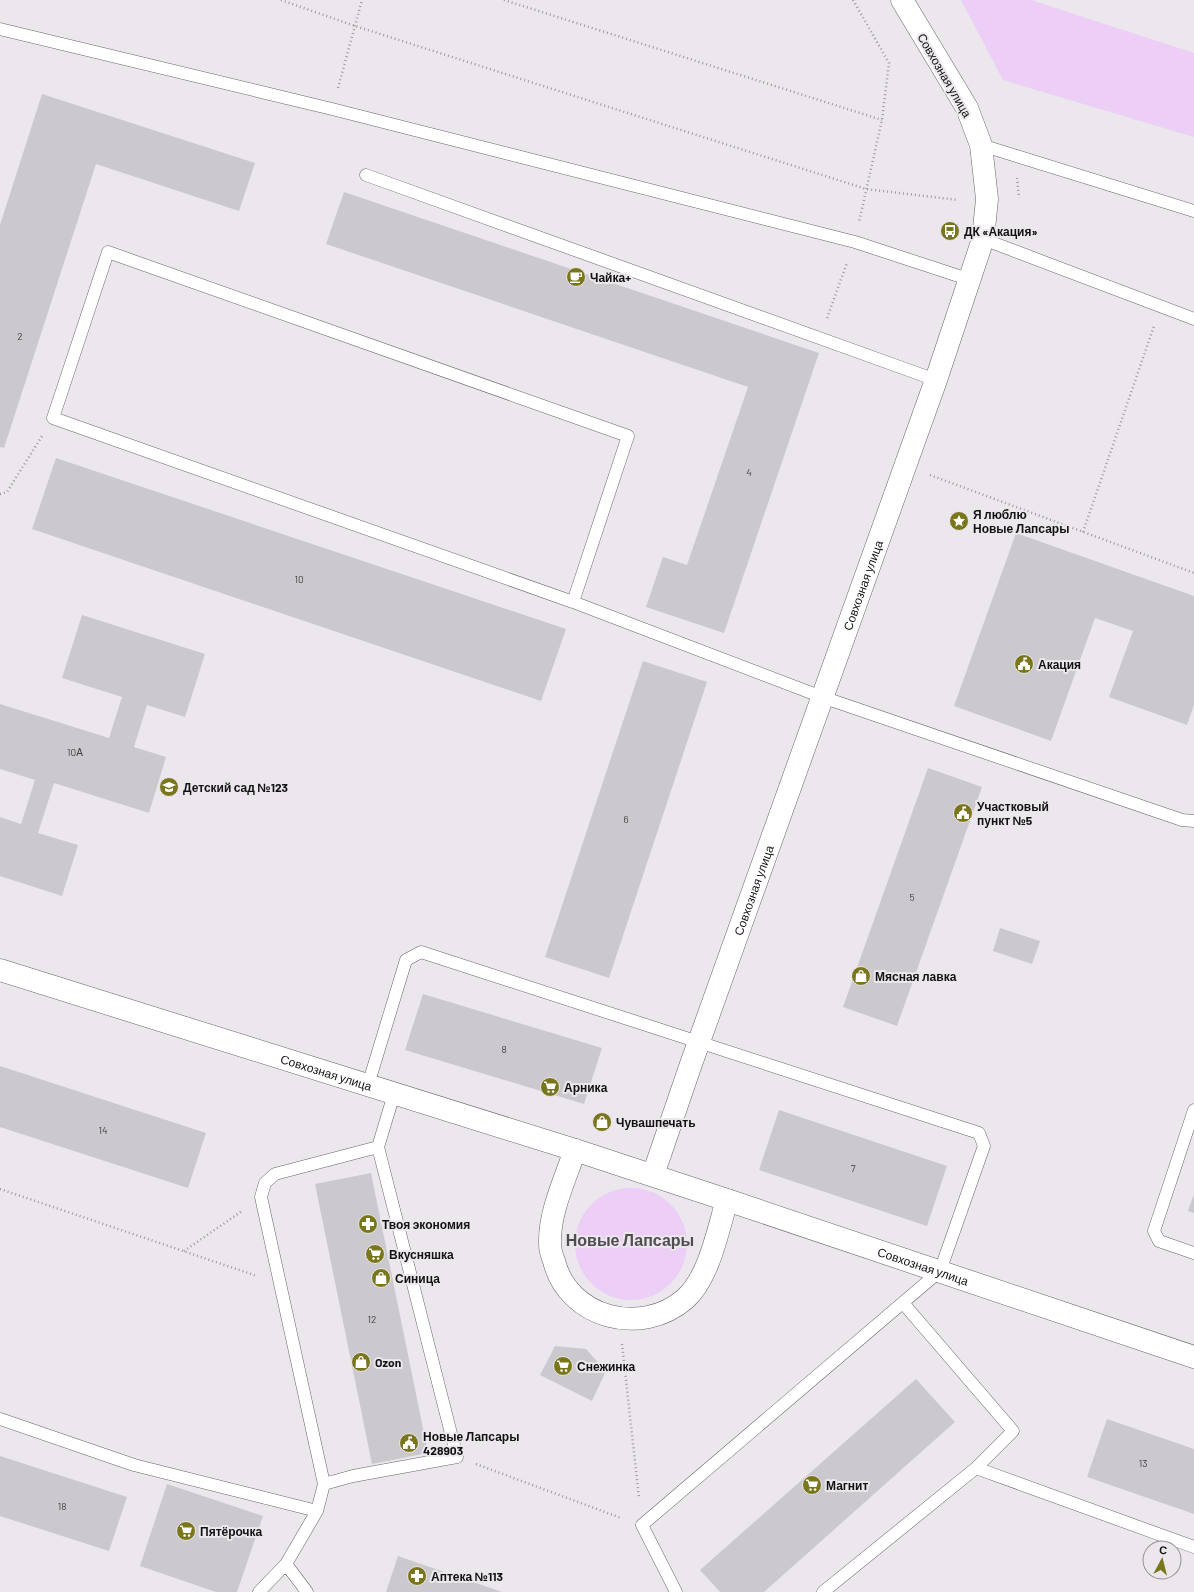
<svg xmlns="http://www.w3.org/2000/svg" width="1194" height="1592" font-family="Barlow,sans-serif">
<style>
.green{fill:#eccef6}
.building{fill:#ccc9ce}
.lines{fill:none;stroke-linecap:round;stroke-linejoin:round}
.lane-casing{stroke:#686569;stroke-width:13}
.street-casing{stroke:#686569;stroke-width:23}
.secondary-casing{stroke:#686569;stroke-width:23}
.path{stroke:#9c999d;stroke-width:2.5;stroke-dasharray:1 3;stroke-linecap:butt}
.lane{stroke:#fff;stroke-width:12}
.street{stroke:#fff;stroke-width:22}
.secondary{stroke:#fff;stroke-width:22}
.labels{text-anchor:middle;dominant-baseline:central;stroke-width:4;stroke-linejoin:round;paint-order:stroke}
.number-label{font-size:10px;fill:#414042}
.street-label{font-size:12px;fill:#131213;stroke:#ebe7ec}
.poi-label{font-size:12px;font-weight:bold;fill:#131213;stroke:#ebe7ec;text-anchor:start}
.district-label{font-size:16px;font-weight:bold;fill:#504d51;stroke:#ebe7ec}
</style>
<rect width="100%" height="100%" fill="#ebe7ec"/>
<!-- green -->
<path class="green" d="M961 0H1031L1194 53V137L1003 80Z
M575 1244a56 56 0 1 1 112 0a56 56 0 1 1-112 0Z"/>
<!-- building -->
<path class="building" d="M42 94 255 163 239 211 96 164 4 448 0 447V225Z
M344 192 819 353 724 633 646 607 663 557 687 565 748 387 326 244Z
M56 458 566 629 541 701 32 529Z
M1016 533 1194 596V705L1187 725 1109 697 1133 631 1095 618 1051 741 954 706Z
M82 615 205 654 185 717 147 705 134 747 166 757 149 813 54 783 38 833 78 845 62 896 0 876V817L21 824 35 780 0 769V704L109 738 122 697 62 678Z
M643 661 707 682 609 978 545 957Z
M928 768 982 787 897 1026 843 1007Z
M1000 928 1040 941 1032 964 993 951Z
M423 994 602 1048 584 1104 405 1050Z
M0 1066 206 1133 188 1188 0 1127Z
M779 1110 947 1166 927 1226 759 1170Z
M371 1173 428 1453 372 1464 315 1184Z
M1194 1194V1213L1188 1211Z
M555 1346 586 1349 606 1371 592 1401 540 1375Z
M916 1379 955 1422 764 1592H720L700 1570Z
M1107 1419 1194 1449V1514L1087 1477Z
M0 1456 127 1497 109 1551 0 1516Z
M167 1484 263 1516 237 1592H216L140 1566Z
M398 1556 502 1592H386Z"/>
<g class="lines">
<defs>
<path id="lane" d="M0 29 332 109 855 242 971 280
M981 145 1194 211
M366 175 936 380
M983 239 1194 319
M573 602 628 436 108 252 53 418 573 602 822 697 1182 820 1194 821
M368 1085 406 960 421 952 979 1133 984 1146 940 1271 642 1525 676 1592
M1194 1110 1154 1231 1159 1241 1194 1253
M903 1303 1013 1431 976 1468
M0 1419 134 1465 317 1511
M324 1484 261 1197 265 1183 275 1174 378 1147
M286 1564 307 1592
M259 1592 286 1564 317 1511 324 1484 353 1476 457 1457 378 1147 394 1094
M823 1592 976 1468 1194 1547"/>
<g id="street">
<path id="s1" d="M0 970 575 1150"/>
<path id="s2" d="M727 1200 1194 1357"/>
</g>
<g id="secondary">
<path d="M575 1150 727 1200C718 1230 709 1278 685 1299 641 1337 568 1318 554 1261 552 1256 550 1249 550 1244 549 1212 565 1180 575 1150Z"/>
<path id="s3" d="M653 1175 691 1064 936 380 983 239 987 199 981 145 967 108 902 0"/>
</g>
</defs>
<!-- lane casing -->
<use href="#lane" class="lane-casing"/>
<!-- street casing -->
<use href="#street" class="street-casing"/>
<!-- secondary casing -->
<use href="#secondary" class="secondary-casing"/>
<!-- path -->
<path class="path" d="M281 0 355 26 866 189 958 200
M504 0 882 120
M853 0 889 63 882 120 859 222
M338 88 362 0
M1017 178 1019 198
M827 318 847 263
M930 475 1194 573
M0 494 7 492 42 436
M1083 532 1154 326
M0 1189 257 1276
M184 1251 242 1211
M622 1344 639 1498
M476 1464 621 1518"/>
<!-- lane -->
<use href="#lane" class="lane"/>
<!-- street -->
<use href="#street" class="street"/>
<!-- secondary -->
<use href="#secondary" class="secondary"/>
</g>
<!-- icons -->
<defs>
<symbol id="bus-disc" viewBox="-11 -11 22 22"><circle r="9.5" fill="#79761c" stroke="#ebe7ec"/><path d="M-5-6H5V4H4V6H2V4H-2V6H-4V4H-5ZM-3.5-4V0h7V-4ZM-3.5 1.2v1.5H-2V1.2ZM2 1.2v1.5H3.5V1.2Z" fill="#fff"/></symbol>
<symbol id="cafe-disc" viewBox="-11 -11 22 22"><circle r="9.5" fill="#79761c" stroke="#ebe7ec"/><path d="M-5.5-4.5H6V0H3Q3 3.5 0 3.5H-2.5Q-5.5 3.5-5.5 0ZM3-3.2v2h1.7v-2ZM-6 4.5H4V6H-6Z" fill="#fff"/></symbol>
<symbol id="sight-disc" viewBox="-11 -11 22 22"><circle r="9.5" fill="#79761c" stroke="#ebe7ec"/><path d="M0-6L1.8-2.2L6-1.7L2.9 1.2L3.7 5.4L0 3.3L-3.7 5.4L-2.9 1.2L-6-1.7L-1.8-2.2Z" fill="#fff"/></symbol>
<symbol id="civic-disc" viewBox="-11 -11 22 22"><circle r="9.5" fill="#79761c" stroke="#ebe7ec"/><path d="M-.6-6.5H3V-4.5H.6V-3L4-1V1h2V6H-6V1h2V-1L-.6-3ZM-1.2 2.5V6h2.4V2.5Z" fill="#fff"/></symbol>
<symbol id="school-disc" viewBox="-11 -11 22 22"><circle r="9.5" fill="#79761c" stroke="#ebe7ec"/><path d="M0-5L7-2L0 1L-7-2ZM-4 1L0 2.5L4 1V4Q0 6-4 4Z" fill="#fff"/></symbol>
<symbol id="shop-disc" viewBox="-11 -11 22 22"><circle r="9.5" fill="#79761c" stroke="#ebe7ec"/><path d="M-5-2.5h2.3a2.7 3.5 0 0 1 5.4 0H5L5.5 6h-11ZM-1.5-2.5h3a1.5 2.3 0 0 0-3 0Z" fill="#fff"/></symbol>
<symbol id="supermarket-disc" viewBox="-11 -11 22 22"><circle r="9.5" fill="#79761c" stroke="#ebe7ec"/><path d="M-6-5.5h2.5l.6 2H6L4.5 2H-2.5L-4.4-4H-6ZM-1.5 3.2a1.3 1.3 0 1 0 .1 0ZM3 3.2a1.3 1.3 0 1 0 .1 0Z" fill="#fff"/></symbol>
<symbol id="pharmacy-disc" viewBox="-11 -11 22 22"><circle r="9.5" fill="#79761c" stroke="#ebe7ec"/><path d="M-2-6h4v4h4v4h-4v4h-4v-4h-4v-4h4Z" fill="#fff"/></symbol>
</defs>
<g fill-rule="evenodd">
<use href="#bus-disc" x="939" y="220" width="22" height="22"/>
<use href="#cafe-disc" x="565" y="266" width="22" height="22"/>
<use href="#sight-disc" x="948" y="510" width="22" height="22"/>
<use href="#civic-disc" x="1013" y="653" width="22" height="22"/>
<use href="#school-disc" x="158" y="776" width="22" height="22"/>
<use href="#civic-disc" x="952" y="802" width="22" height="22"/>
<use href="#shop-disc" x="850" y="965" width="22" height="22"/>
<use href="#supermarket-disc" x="539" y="1076" width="22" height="22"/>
<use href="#shop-disc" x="591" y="1111" width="22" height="22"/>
<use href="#pharmacy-disc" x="357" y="1213" width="22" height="22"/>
<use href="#supermarket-disc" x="364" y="1243" width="22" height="22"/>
<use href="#shop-disc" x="370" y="1267" width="22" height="22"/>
<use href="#shop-disc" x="350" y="1351" width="22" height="22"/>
<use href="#supermarket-disc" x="552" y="1355" width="22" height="22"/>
<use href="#civic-disc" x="398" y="1432" width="22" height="22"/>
<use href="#supermarket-disc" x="801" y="1474" width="22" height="22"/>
<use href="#supermarket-disc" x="175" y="1520" width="22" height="22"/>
<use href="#pharmacy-disc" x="406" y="1565" width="22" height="22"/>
</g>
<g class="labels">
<!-- number labels -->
<g class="number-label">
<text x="20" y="336">2</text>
<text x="749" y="472">4</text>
<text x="299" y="579">10</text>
<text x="75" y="752">10А</text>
<text x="626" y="819">6</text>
<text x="912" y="897">5</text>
<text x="504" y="1049">8</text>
<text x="103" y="1130">14</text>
<text x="853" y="1168">7</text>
<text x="372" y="1319">12</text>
<text x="1143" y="1463">13</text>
<text x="62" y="1506">18</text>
</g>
<!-- street labels -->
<g class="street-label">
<text transform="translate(945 75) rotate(60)">Совхозная улица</text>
<text stroke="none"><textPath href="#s3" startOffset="626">Совхозная улица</textPath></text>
<text stroke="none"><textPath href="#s3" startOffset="302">Совхозная улица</textPath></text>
<text stroke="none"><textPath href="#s1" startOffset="342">Совхозная улица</textPath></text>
<text stroke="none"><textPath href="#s2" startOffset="207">Совхозная улица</textPath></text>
</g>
<!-- poi labels -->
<g class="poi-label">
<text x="964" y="231">ДК «Акация»</text>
<text x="590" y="277">Чайка+</text>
<text x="973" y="514">Я люблю<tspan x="973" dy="14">Новые Лапсары</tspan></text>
<text x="1038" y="664">Акация</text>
<text x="183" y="787">Детский сад №123</text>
<text x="977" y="806">Участковый<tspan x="977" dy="14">пункт №5</tspan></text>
<text x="875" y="976">Мясная лавка</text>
<text x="564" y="1087">Арника</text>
<text x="616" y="1122">Чувашпечать</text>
<text x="382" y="1224">Твоя экономия</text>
<text x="389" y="1254">Вкусняшка</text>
<text x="395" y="1278">Синица</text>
<text x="375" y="1362">Ozon</text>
<text x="577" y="1366">Снежинка</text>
<text x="423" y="1436">Новые Лапсары<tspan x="423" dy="14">428903</tspan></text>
<text x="826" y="1485">Магнит</text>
<text x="200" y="1531">Пятёрочка</text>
<text x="431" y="1576">Аптека №113</text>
</g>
<!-- district labels -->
<g class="district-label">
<text x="630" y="1239">Новые Лапсары</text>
</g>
</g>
<!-- north arrow -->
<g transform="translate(1162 1560) rotate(7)"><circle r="19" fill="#ebe7ec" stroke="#959295"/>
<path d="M0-3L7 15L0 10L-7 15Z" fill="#79761c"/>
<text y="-6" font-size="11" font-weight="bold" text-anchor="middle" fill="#131213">С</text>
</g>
</svg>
